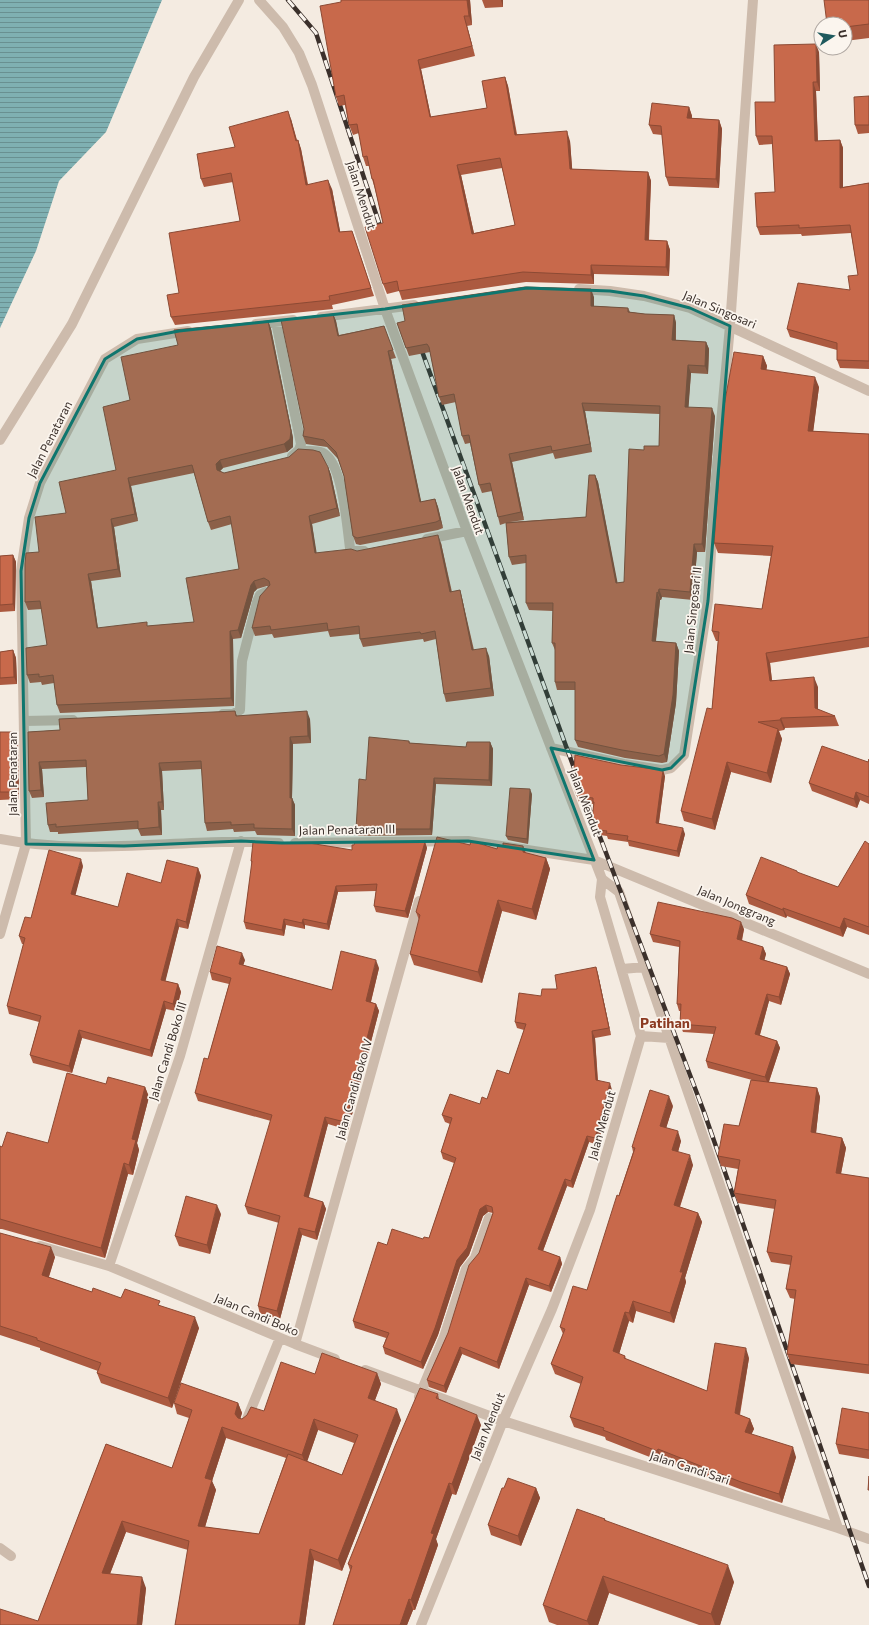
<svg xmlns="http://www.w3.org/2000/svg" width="869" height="1625" font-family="Commissioner,sans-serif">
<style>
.water{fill:url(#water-rules)}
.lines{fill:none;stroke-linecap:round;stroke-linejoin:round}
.service{stroke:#cdbbac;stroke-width:10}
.minor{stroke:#cdbbac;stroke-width:10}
.rail-casing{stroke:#3b302b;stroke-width:4.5}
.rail{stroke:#fbf5ee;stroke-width:3;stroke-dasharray:9;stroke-linecap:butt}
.wall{fill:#ac5a40;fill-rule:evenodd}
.shaded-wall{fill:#8c4a34}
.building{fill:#c8694b;stroke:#8c4a34;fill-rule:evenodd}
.marked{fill:#0f766e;fill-opacity:0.2;stroke:#0f766e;stroke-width:3;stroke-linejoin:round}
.labels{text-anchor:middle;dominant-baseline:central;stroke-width:3.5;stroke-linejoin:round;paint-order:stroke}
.street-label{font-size:12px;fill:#3b302b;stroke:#fbf5ee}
.quarter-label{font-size:14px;font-weight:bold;fill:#8c3b22;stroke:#fbf5ee}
</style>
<defs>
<pattern id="water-rules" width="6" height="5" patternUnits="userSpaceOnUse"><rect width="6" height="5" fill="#7fb0b2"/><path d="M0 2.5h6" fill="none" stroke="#699091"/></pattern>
</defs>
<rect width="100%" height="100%" fill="#f4ebe1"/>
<!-- water -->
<path class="water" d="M0 0H162L106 132 59 181 36 251 0 328Z"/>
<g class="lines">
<!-- service -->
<path class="service" d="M0 1548 11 1556"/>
<!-- minor -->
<path class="minor" d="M259 0 283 27 299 53 312 85 385 309 467 531 602 879 600 897 641 1036 590 1210 552 1309 503 1421 421 1625
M579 289 610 291 644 296 690 308 869 391
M321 317 414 305
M276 322 301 444 299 450 292 456
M256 324 293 320
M0 440 72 324 194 77 239 0
M305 451C312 451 321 450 326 455 343 469 347 526 350 548L353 551H364
M427 539 467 531
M223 714H233L240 710 242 661 257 602 260 595 266 592
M25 721 73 720
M551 748 624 764 662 770 671 768 684 755 708 601 715 488 730 326 753 0
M0 839C91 857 187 837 279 843
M295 843 468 841 594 860 869 974
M602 879 619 892 838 1528
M0 934 26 844 21 571 29 518 40 483 105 359 137 339 188 331
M622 969 645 967
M641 1036 669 1038
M40 1246 109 1266 295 1344 335 1359
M109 1266 180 1056 241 841
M295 1344 419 901
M365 1370 503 1421 838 1528 869 1539
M419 1397 444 1337 466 1269 475 1258 489 1218
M247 1419 280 1338"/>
<defs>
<path id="rail" d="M288 0 316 33 383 235
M419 343 578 779
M583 792 704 1112 869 1586"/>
</defs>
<!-- rail casing -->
<use href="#rail" class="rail-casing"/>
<!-- rail -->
<use href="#rail" class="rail"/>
</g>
<!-- wall -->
<path class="wall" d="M470 0 472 25 467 26 475 56 421 69 431 117 487 108 505 77 508 86 517 134 570 141 572 169 648 172 651 181 649 240 667 241 670 250 669 276 594 274V284L526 282 402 300 399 291 387 294 383 284V223L375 189 372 179 369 166H366L363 157 359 133 353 135 349 125 345 105 339 106 336 97 341 2ZM502 168 515 225 474 233 461 175Z
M482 0H503V7L485 8Z
M869 0V38L845 41V24Z
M819 52 820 91H816L818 141 840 140 843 148V187L869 183V369L840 368 837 360V350L790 337 787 329 850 290 858 275 851 233 802 236 801 234 760 235 757 227 775 192 773 144 759 145 756 136 775 102Z
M869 96V133L858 134 855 125Z
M689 107 692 116V118L719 120 722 129 719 188 669 186 666 177 662 135 653 134 649 125Z
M291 119 297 140H298L301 149 308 184 332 189 340 232 352 231 374 296 332 305 333 309 175 325 171 317 179 293 240 221 233 182 204 187 201 179 235 147Z
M594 297V306L628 308 630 312 645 314 674 315 676 323V340L706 342 709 349 708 374 691 373 688 408 715 416 705 552H697L693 600 662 597 661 600H660L656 641 676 643 679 651 676 703 667 762 662 763 625 758 578 747 575 740V690H557L555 682V650L552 643 553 611 529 610 526 603V563L512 565 509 557 506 523 500 525 498 517 492 491 482 493 479 485 470 443 465 444 462 436 456 402 442 405 439 397 430 352 409 356 397 323ZM585 411 660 414 659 446 644 450 624 582 617 583 598 482 595 475 586 517 510 522 524 520 512 462 553 453 555 459 592 452Z
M333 314 336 321 339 335 384 326 396 358 391 359 421 502 435 499 438 507 443 528 438 530 360 545 356 544 353 536 344 476 338 459 327 447 306 444 303 436Z
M268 321 271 329 293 438V447L287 452 223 468 220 471 224 473 328 467 331 475 340 516 312 524 316 553 357 551 441 543 452 592 460 590 462 598 474 650 489 656 494 696 446 702 444 694 436 639 424 642 423 639 363 647 360 639V634L330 637 328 631 274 638 272 634 255 636 252 628 268 587 267 586 257 589 254 592 241 638 233 639 234 706 60 713 57 705 54 683 42 685 41 682 30 683 27 675 47 645 42 609 28 610 25 602 39 552 66 513 116 470 130 400 178 345ZM194 473 208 522 211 530 232 524 239 569 194 622 148 626 98 628 91 581 121 577 114 527 138 521 131 486Z
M763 356 767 366 766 370 819 387 813 431 869 434V647L770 663 772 680 818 687V710L835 716 839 726 785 728 784 730 779 731 782 739 771 783 731 772 715 830 684 821 681 811 712 709 718 641H716L712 631 762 609 771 556 718 553 714 543Z
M13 555 16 562 15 611 0 612V556Z
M13 650 16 658 17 684 0 685V652Z
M235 711 237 716 310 719 311 743 293 744 292 798 295 805V836L257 835 255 831 234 832 233 829 207 831 205 823 202 769 162 771 164 810H161L162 835 141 836 138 829 58 834V832H50L48 825 88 800 86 767 42 769 44 797 32 798 29 791 28 732 60 730Z
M0 732 18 740 19 799 0 800Z
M409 741 410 743 466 747 490 742 493 749 492 786 436 784 432 835 358 836 356 829 366 780Z
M869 759V804L860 800 857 808 812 791 809 783 868 762Z
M665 776 659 823 685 834 679 857 629 846 628 842 608 839 607 836 593 834 591 829 594 806 593 804 579 802 573 785Z
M532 794 528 844 508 840 506 836Z
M425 842 427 848 408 918 376 912 374 906 376 891 338 892 329 930 305 925V929L286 925 284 936 246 929 244 922 252 865 251 861 352 850Z
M869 844V935L847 927 843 937 787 916 786 918 749 904 746 895 798 873 838 887Z
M470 845 497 849 503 846H523L526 853 546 858 550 869 536 920 502 911 482 983 414 965 410 954 419 920 416 912Z
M83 866 75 895 118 907 161 883 198 868 201 876 188 929 179 927 165 981 178 984 181 992 176 1011 166 1009 152 1057 82 1038 72 1073 33 1063 30 1055 39 1022 9 1014 7 1006 24 944H22L19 936 31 918Z
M744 929 742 941 763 947 766 954 764 960 787 967 790 974 781 1005 769 1001 760 1035 777 1041 780 1048 769 1082 817 1088 820 1097 816 1133 842 1138 846 1148 841 1174 869 1178V1374L791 1364 787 1354 795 1299 790 1298 786 1289 791 1265 771 1262 767 1252 775 1209 738 1203 734 1193 738 1169 721 1166 718 1156 739 1126 752 1080 708 1068 706 1061 714 1034 683 1032 680 1024 681 1011H679L677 1004 679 947 653 942 650 934Z
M245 960 243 965 332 990 379 968 371 1002 376 1004 379 1011 348 1130 328 1124 308 1198 323 1202 326 1209 317 1240 302 1235 280 1319 260 1314 258 1306 279 1223 248 1214 245 1206 271 1121 198 1101 195 1093 208 1059 229 984 212 980 210 972Z
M596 967 598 974 611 1035 595 1038 598 1080 612 1090 598 1145 589 1142 573 1188 567 1186 543 1251 560 1257 562 1264 551 1292 529 1285 499 1369 462 1354 446 1393 429 1387 427 1380 448 1333 479 1253 493 1213 488 1212 483 1216 469 1255 460 1267 438 1335 423 1369 385 1354 383 1347 386 1338 355 1328 353 1321 387 1245 429 1238 454 1163 443 1159 441 1152 450 1124 445 1122 442 1115 480 1104 487 1099 509 1074 524 1030 517 1028 515 1022 541 996 557 989Z
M106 1084 145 1087 149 1097 137 1143 139 1150 133 1175 128 1174 105 1258 2 1229H0V1146L2 1147 48 1143Z
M673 1106 666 1128 681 1141 678 1152 693 1165 680 1207 698 1213 702 1222 685 1278 686 1282 674 1323 636 1311 633 1323 629 1321 619 1354 625 1356 626 1359 707 1391 749 1358 740 1415 750 1419 754 1429 751 1434 796 1457 782 1503 745 1491 661 1459 660 1461 606 1440 605 1437 574 1427 570 1417 581 1384 555 1374 551 1364 563 1334 560 1327 587 1290 633 1152 632 1147Z
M221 1214 210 1254 179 1246 175 1236Z
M0 1233 55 1257 49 1277 92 1292 161 1306 199 1328 172 1408 101 1383 97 1373 98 1371 40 1350V1348L0 1335Z
M377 1373 381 1384 375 1400 401 1420 342 1571 314 1560 305 1625H175L188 1550 126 1532 110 1574 146 1588 142 1625H0L38 1621 106 1444 172 1468 189 1418 177 1414 174 1403H238L242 1413 240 1418 242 1419 264 1411 315 1374ZM318 1430 354 1443 342 1475 307 1461ZM226 1438 286 1458 259 1534 205 1527 216 1490 212 1481Z
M438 1394 439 1399 481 1425 456 1495 452 1494 436 1539 438 1545 415 1610H413L407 1625H333L350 1570 348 1564Z
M869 1413V1459L839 1454 836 1444Z
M504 1488H536L540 1498 521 1546 491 1535 488 1525Z
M605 1519 606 1521 734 1582 720 1625H699L609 1593 598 1625H557L549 1622 543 1605Z"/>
<!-- shaded-wall -->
<path class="shaded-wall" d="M467 0H470L472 25 469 16Z
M501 0H503V7Z
M464 16 467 26 475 56 472 46Z
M816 44 819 52 820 91 817 82Z
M418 60 421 69 433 127 430 117Z
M505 77 508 86 518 144 515 135Z
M813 82 816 91 818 150 815 141Z
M689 107 692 116 690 127 687 118Z
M288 111 291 119 299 149 296 141Z
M719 120 722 129 719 188 716 179Z
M567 131 570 141 573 179 570 169Z
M298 140 301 149 309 193 306 185Z
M840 140 843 148V196L840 188Z
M457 165 461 175 476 243 472 234Z
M648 172 651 181 648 249 645 240Z
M328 180 332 189 342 241 339 232Z
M667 241 670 250 669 276 666 267Z
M591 265 594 274V284L591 275Z
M591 289 594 297V313L591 306Z
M333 314 336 321 340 343 338 336Z
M674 315 676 323 675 347 672 340Z
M268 321 271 329 293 438V447L287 452 284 444Z
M706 342 709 349 708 374 705 366Z
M388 351 391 359 423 510 420 502Z
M763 356 767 366 765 379 761 369Z
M688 365 691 373 688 415 685 407Z
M815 377 819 387 812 441 808 431Z
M582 403 585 411 592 452 590 444Z
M712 408 715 416 705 552 702 544Z
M509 454 512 462 524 520 521 512Z
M220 460 223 468 219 472 217 470 216 464Z
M328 467 331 475 340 516 337 508Z
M595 475 598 482 619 590 616 583Z
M128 478 131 486 138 521 135 514Z
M435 499 438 507 443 528 440 520Z
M309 516 312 524 318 561 315 553Z
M111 519 114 527 121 577 118 569Z
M438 535 441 543 453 600 450 592Z
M694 544 697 552 693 600 690 592Z
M13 555 16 562 15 611 13 604Z
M88 574 91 581 99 636 97 628Z
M254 581 257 589 254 592 241 638 238 630 251 585Z
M659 589 662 597 661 600 658 593Z
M460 590 462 598 475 658 472 650Z
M657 592 660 600 655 648 652 641Z
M230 631 233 639 234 706 231 698Z
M676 643 679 651 676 703 667 762 664 754Z
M486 648 489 656 494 696 491 688Z
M13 650 16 658 17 684 14 677Z
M766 653 770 663 773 691 770 681Z
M814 677 818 687V717L815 708Z
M307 711 310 719 311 743 308 736Z
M781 718 785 728 784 730 780 720Z
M778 729 782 739 771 783 767 773Z
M15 732 18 740 19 799 16 792Z
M290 737 293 744 292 798 295 805V836L292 829 290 798Z
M490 742 493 749 492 786 489 780Z
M39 762 42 769 44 797 41 790Z
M727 762 731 772 715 830 712 819Z
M159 763 162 771 164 810 162 802Z
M663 770 665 776 658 828 656 823Z
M434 778 436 784 432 835 430 829Z
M530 789 532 794 528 844 527 839Z
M856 792 860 800 857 808 854 799Z
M158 802 161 810 162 835 159 827Z
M683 828 685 834 679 857 677 851Z
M425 842 427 848 408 918 405 911Z
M523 846 527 857 523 852Z
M546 858 550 869 536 920 532 909Z
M81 859 83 866 74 901 71 894Z
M198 868 201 876 188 929 186 922Z
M336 886 338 892 329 930 327 924Z
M498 900 502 911 482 983 478 972Z
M783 908 787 916 786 918 783 910Z
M844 918 847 927 843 937 840 928Z
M177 919 179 927 164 987 161 980Z
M284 919 286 925 284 936 282 930Z
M303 919 305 925V929L302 923Z
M741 922 744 929 740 947 737 939Z
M763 947 766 954 763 966 760 959Z
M242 953 245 960 241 972 239 964Z
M376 960 379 968 369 1009 366 1001Z
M596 967 598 974 611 1035 609 1028Z
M787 967 790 974 781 1005 779 997Z
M178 984 181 992 176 1011 173 1004Z
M767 994 769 1001 758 1041 755 1034Z
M164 1001 166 1009 152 1057 150 1050Z
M376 1004 379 1011 348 1130 345 1122Z
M79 1030 82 1038 72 1073 69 1066Z
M592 1031 595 1038 598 1087 596 1080Z
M777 1041 780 1048 768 1084 765 1077Z
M610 1083 612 1090 598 1145 595 1138Z
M145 1087 149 1097 137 1143 139 1150 133 1175 129 1165 132 1139Z
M817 1088 820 1097 815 1142 811 1132Z
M669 1096 673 1106 664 1135 660 1126Z
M325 1117 328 1124 307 1204 304 1196Z
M678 1131 681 1141 676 1159 672 1150Z
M587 1136 589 1142 573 1188 571 1181Z
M842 1138 846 1148 839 1183 836 1173Z
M690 1155 693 1165 677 1215 674 1205Z
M124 1163 128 1174 105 1258 101 1248Z
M565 1179 567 1186 541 1256 538 1249Z
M323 1202 326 1209 317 1240 315 1232Z
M217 1205 221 1214 210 1254 207 1245Z
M486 1205 488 1212 483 1216 469 1255 460 1267 438 1335 423 1369 421 1362 457 1260 480 1209Z
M698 1213 702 1222 685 1278 686 1282 674 1323 670 1313 680 1272Z
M299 1228 302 1235 280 1319 277 1311Z
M51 1247 55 1257 46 1285 42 1275Z
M560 1257 562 1264 551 1292 549 1286Z
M526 1278 529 1285 499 1369 497 1362Z
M633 1301 636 1311 633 1323 629 1313Z
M625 1312 629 1321 617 1361 613 1351Z
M195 1317 199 1328 172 1408 168 1398Z
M460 1347 462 1354 446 1393 444 1386Z
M746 1348 749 1358 738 1423 735 1413Z
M377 1373 381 1384 372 1408 368 1398Z
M238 1403 242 1413 239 1424 235 1414Z
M397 1409 401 1420 342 1571 338 1560Z
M477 1415 481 1425 456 1495 452 1484Z
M314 1419 318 1430 306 1465 302 1455Z
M750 1419 754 1429 748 1442 745 1432Z
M222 1427 226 1438 212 1481 216 1490 202 1537 198 1526 205 1478Z
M793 1447 796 1457 782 1503 779 1494Z
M658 1449 661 1459 660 1461 657 1451Z
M449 1483 452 1494 436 1539 438 1545 415 1610 411 1600 431 1533Z
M536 1488 540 1498 521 1546 518 1536Z
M122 1521 126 1532 106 1584 102 1573Z
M310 1549 314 1560 305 1625H299Z
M728 1565 734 1582 720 1625H715L711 1614Z
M603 1576 609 1593 598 1625H589L587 1621Z
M142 1577 146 1588 142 1625H137Z
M409 1599 413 1610 407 1625H400Z"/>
<!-- building -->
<path class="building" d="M341 0H467L469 16H464L472 46 418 60 430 117 487 108 482 81 505 77 515 135 567 131 570 169 648 172 645 240 667 241 666 267 591 265V275L523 272 399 291 397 281 383 284 365 227 383 223 373 179H372L367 156 363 157 357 124 349 125 344 95 336 97 320 6 341 2ZM500 158 515 225 472 234 457 165Z
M824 0H869V24L845 27V24H827Z
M816 44 817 82H813L815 141 840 140V188L869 183V361L837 360V343L787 329 798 283 850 290 848 276 858 275 850 225 799 228V225L757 227 755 193 775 192 772 136H756L755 102H775L774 45Z
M869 96V125H855L854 97Z
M652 103 689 107 687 118 719 120 716 179 666 177 661 126 649 125Z
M288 111 296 141 298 140 306 185 328 180 339 232 352 231 371 288 329 296 330 300 171 317 167 295 179 293 169 233 240 221 231 173 201 179 197 154 235 147 229 127Z
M525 287 591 289V306L628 308V312L645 314 674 315 672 340 706 342 705 366 688 365 685 407 712 408 702 544H694L690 592 659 589 658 593 657 592 652 641 676 643 673 695 664 754 659 756 622 750 575 740V682H555V643H552L553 603H526V555L509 557 506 523 586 517 589 475H595L616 583 624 582 629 449 644 450V446H659L660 406 582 403 590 444 552 451 551 446 509 454 521 512 498 517 490 483 479 485 469 435 462 436 454 394 439 397 429 347 427 344 406 348 397 323 405 321 402 305Z
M333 314 338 336 384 326 393 350 388 351 420 502 435 499 440 520 436 522 357 538 353 536 344 476 336 452 324 440 303 436 304 429 281 320Z
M268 321 291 431 290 439 284 444 220 460 216 464 217 470 224 473 289 457 298 449 313 450 320 452 328 467 337 508 309 516 315 553 351 549 357 551 438 535 450 592 460 590 472 650 486 648 491 688 444 694 435 631 421 634 420 632 360 639 359 626 328 630 327 623 271 630 270 626 252 628 260 596 270 585 269 581 264 578 254 581 251 585 238 630 230 631 231 698 57 705 53 675 39 677V674L27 675 26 648 47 645 40 601 25 602V564L26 553 39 552 35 517 66 513 59 482 116 470 103 407 130 400 121 357 178 345 174 330ZM192 465 208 522 230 516 239 569 186 578 194 622 147 626V622L97 628 88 574 118 569 111 519 135 514 128 478Z
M734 352 763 356 761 369 815 377 808 431 869 434V637L766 653 770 681 814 677 815 708 835 716 781 718 780 720 758 722 778 729 767 773 727 762 712 819 681 811 707 708 712 709 719 632 712 631 715 604 762 609 773 546 714 543 724 406Z
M13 555V604L0 605V556Z
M13 650 14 677 0 678V652Z
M235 711 236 716 307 711 308 736 290 737V798H292V829L254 828V824L231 825V822L205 823 201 761 159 763 162 802H158L159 827 138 829V821L56 827V824L48 825 46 803 88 800 86 760 39 762 41 790 29 791 28 732 60 730 59 719Z
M0 732H15L16 792H0Z
M369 737 409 741V743L466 747 467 742H490L489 780 434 778 430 829H356L359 779 366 780Z
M822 746 868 762 869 759V797L856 792 854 799 809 783Z
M575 755 621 765 663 770 656 823 683 828 677 851 627 840 628 836 606 833 607 831 591 829 594 802H593V798L577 796 573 785Z
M510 788 530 789 527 839 506 836Z
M437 837 470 845 471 841 497 849 498 845 503 846V843L523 846V852L546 858 532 909 498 900 478 972 410 954 420 915 416 912Z
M865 841 869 844V927L844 918 840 928 783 908V910L746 895 761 857 797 871V872L838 887Z
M253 842 309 843 352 850V845H354L355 842H425L405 911 374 906 377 884 336 886 327 924 303 919 302 923 284 919 282 930 244 922 252 861H251Z
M49 850 81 859 71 894 118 907 127 873 161 883 167 860 198 868 186 922 177 919 161 980 178 984 173 1004 164 1001 150 1050 79 1030 69 1066 30 1055 41 1016 7 1006 25 938 19 936 25 917 31 918Z
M658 902 732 918 741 922 737 939 763 947 760 959 787 967 779 997 767 994 755 1034 777 1041 765 1077 706 1061 716 1027 680 1024 681 1004H677L680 941 650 934Z
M217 946 242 953 239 964 332 990 341 951 376 960 366 1001 376 1004 345 1122 325 1117 304 1196 323 1202 315 1232 299 1228 277 1311 258 1306 280 1216 245 1206 272 1115 195 1093 204 1058 208 1059 231 978 210 972Z
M596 967 609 1028 592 1031 596 1080 610 1083 595 1138 587 1136 571 1181 565 1179 538 1249 560 1257 549 1286 526 1278 497 1362 460 1347 444 1386 427 1380 448 1333 469 1265 479 1253 493 1213 492 1207 486 1205 480 1209 467 1248 457 1260 435 1328 421 1362 383 1347 389 1333 353 1321 378 1242 387 1245 392 1229 423 1239 424 1237 429 1238 456 1158 441 1152 452 1118 442 1115 450 1094 480 1104 482 1097 487 1099 497 1070 509 1074 526 1024 515 1022 519 993 541 996 542 989H557L555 975Z
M67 1073 106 1084 108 1077 145 1087 132 1139 136 1140 129 1165 124 1163 101 1248 0 1219V1146L2 1147 7 1132 48 1143Z
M751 1080 817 1088 811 1132 842 1138 836 1173 869 1178V1365L787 1354 796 1290 786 1289 792 1256 767 1252 776 1200 734 1193 740 1160 718 1156 724 1124 739 1126Z
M650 1090 669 1096 660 1126 678 1131 672 1150 690 1155 674 1205 698 1213 680 1272H683L670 1313 633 1301 629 1313 625 1312 613 1351 625 1356 624 1358 707 1391 715 1343 746 1348 735 1413 750 1419 745 1432 793 1447 779 1494 741 1482 658 1449 657 1451 603 1430 604 1428 570 1417 583 1377 551 1364 565 1329 560 1327 573 1286 587 1290 617 1195 619 1196 635 1148 632 1147Z
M186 1196 217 1205 207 1245 175 1236Z
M0 1233 51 1247 42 1275 92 1292 93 1288 121 1298 125 1289 160 1301 158 1305 195 1317 168 1398 97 1373 101 1363 37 1340V1338L0 1326Z
M322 1353 377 1373 368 1398 397 1409 338 1560 310 1549 299 1625H175L189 1541 122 1521 102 1573 142 1577 137 1625H0V1609L38 1621 106 1444 172 1468 192 1410 174 1403 181 1383 238 1403 235 1414 238 1418 242 1419 247 1415 251 1407 264 1411 281 1362 315 1374ZM314 1419 358 1435 342 1475 288 1454 259 1534 198 1526 212 1480 205 1478 222 1427 302 1455Z
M420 1388 438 1394 436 1398 477 1415 452 1484 449 1483 431 1533 434 1534 411 1600 409 1599 400 1625H333L352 1566 348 1564 395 1446Z
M842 1408 869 1413V1450L836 1444Z
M869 1476V1490H868Z
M508 1478 536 1488 518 1536 488 1525 502 1488H504Z
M577 1509 605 1519 604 1520 728 1565 711 1614 603 1576 587 1621 543 1605Z"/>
<!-- marked area -->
<path class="marked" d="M527 288 610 291 644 296 690 308 730 326 708 601 684 755 671 768 662 770 551 748 594 860 468 841 282 843 241 841 124 846 26 844 21 571 29 518 40 483 105 359 137 339 179 331 385 309Z"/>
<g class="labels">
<!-- street labels -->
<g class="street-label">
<text transform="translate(362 195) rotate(72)">Jalan Mendut</text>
<text transform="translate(720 309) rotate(23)">Jalan Singosari</text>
<text transform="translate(49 439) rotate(-63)">Jalan Penataran</text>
<text transform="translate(469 500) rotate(70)">Jalan Mendut</text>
<text transform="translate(692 610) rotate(-84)">Jalan Singosari II</text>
<text transform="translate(12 774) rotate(-90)">Jalan Penataran</text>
<text transform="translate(586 802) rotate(69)">Jalan Mendut</text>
<text transform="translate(347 829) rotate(-1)">Jalan Penataran III</text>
<text transform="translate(737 905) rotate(23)">Jalan Jonggrang</text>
<text transform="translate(167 1051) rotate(-73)">Jalan Candi Boko III</text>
<text transform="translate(353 1089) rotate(-74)">Jalan Candi Boko IV</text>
<text transform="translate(601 1125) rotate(-74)">Jalan Mendut</text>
<text transform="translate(257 1314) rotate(23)">Jalan Candi Boko</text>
<text transform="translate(487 1426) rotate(-68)">Jalan Mendut</text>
<text transform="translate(690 1467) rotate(18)">Jalan Candi Sari</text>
</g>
<!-- quarter labels -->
<g class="quarter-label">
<text x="665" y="1022">Patihan</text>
</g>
</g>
<!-- north arrow -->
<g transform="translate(833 36) rotate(78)"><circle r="19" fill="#fbf5ee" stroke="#aea6a0"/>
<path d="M0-3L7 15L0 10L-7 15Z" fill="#1f5a5e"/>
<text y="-6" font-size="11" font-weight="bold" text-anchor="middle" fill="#3b302b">U</text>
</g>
</svg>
